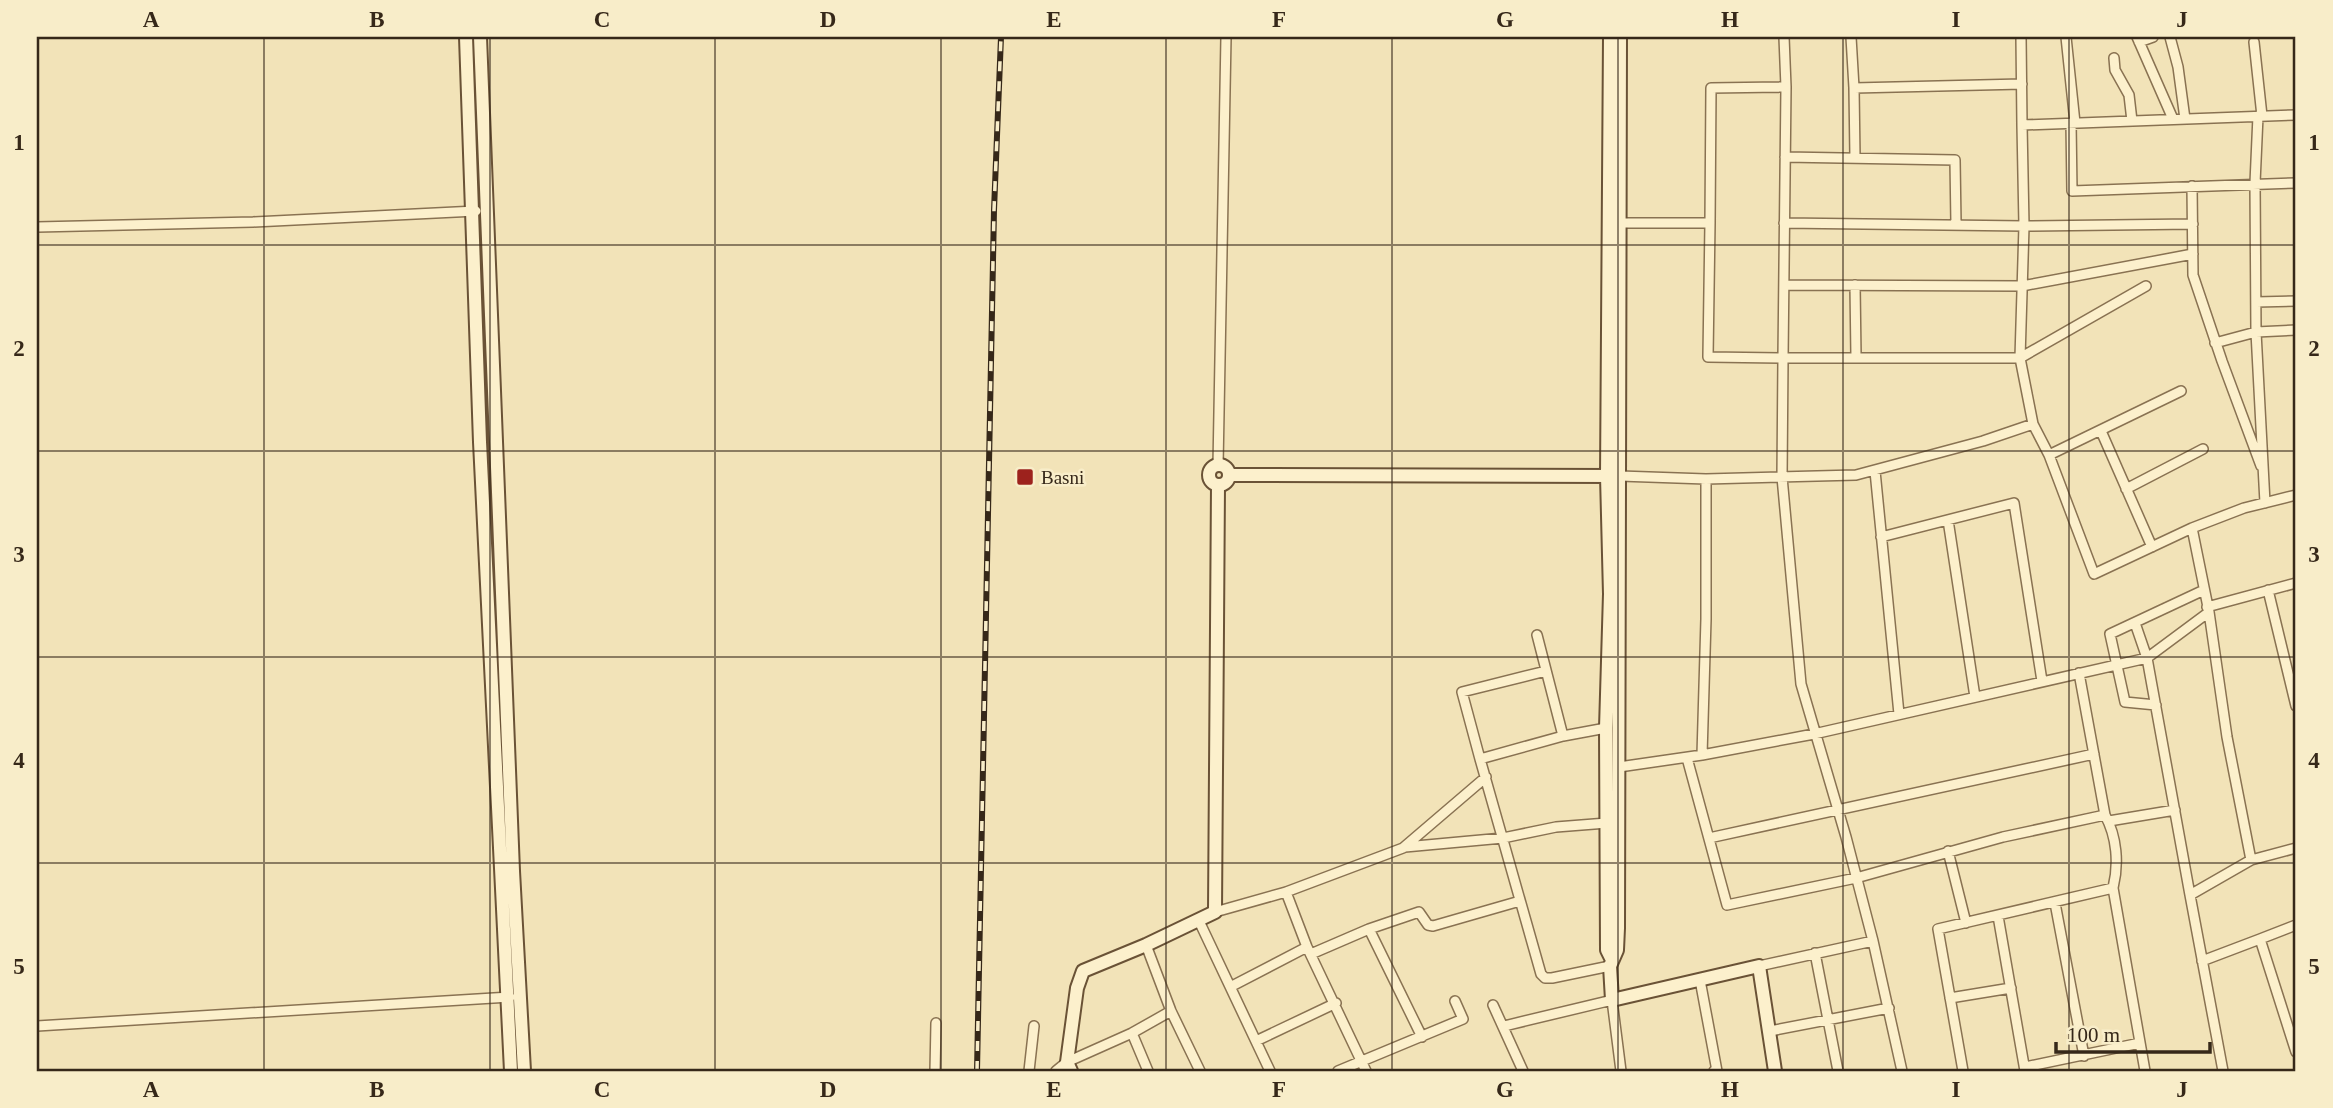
<svg xmlns="http://www.w3.org/2000/svg" width="2333" height="1108" font-family="'Times New Roman',serif">
<style>
.lines{fill:none;stroke-linecap:round;stroke-linejoin:round}
.street-casing{stroke:#897252;stroke-width:12}
.secondary-casing{stroke:#6a5236;stroke-width:16}
.street{stroke:#fcf0cc;stroke-width:9}
.secondary{stroke:#fcf0cc;stroke-width:12}
.rail-casing{stroke:#362819;stroke-width:6}
.rail{stroke:#f8edc9;stroke-width:3.5;stroke-dasharray:10;stroke-linecap:butt}
.grid{fill:none;stroke:#362819;stroke-width:2;stroke-opacity:0.55}
.poi-dot{fill:#9d221d;stroke:#f8edc9;stroke-width:2.5}
.labels{text-anchor:middle;dominant-baseline:central;stroke-width:5;stroke-linejoin:round;paint-order:stroke}
.poi-label{font-size:19px;fill:#362819;stroke:#f8edc9;text-anchor:start}
.neatline{fill:none;stroke:#362819;stroke-width:2.5}
.grid-label{font-size:23px;text-anchor:middle;font-weight:bold;fill:#362819}
</style>
<rect width="100%" height="100%" fill="#f2e3b8"/>
<g class="lines">
<defs>
<path id="street" d="M1851 37 1854 88
M2021 37 2022 125 2296 115
M2066 37 2075 123
M2137 37 2173 119
M2170 37 2178 67 2185 119
M2139 42 2153 37
M2254 42 2262 116
M2114 58 2115 70 2129 95 2132 121
M1786 87 1783 358H2020L2146 286
M2258 116 2255 183 2256 332 2265 503
M2071 123 2072 191 2296 183
M2022 125 2024 226 2020 358 2033 424 2049 455 2094 574 2192 528
M1785 157 1955 160 1956 224
M1855 158 1854 88 2022 84
M2192 186 2193 275 2222 361 2261 466
M1620 223H1710L1711 88 1786 87 1784 37
M1710 223 1708 357 1783 358 1782 477 1801 684 1846 837 1873 941 1759 966
M1784 223 2024 226 2193 224
M37 227 253 222 476 211
M1784 285 2022 286 2193 254
M1855 285 1856 357
M2256 302 2296 301
M2215 343 2256 332 2296 330
M2101 431 2152 547
M2049 455 2181 391
M1218 466 1226 37
M1875 471 1899 714
M1620 476 1706 479 1856 475 1983 441 2033 424
M2126 489 2203 449
M1948 520 1975 697
M1881 537 2014 503 2042 681
M2268 590 2296 706
M2207 607 2296 583
M2209 612 2227 737 2251 860
M2135 623 2147 658 2190 895 2251 860 2296 848
M1537 635 1563 736
M2156 705 2125 702 2110 634 2204 590
M1606 728 1563 736 1480 759 1541 974 1545 978H1552L1610 966
M1702 755 1706 619V479
M1687 758 1727 905 1856 878 2003 837 2105 815 2079 673
M1480 759 1462 692 1546 671
M1619 767 1702 755 1814 734 2147 658 2209 612 2192 528 2244 508 2296 495
M2105 815C2117 837 2119 864 2113 888L2145 1071
M2109 821 2175 810
M1709 838 2094 754
M1405 847 1503 838 1556 827 1607 823
M1948 851 1966 923
M1286 892 1307 947 1366 1071
M2190 895 2223 1071
M2055 903 2084 1056
M1215 912 1286 892 1403 848 1486 777
M1998 916 2025 1071
M1199 921 1270 1071
M2296 925 2260 939 2296 1052
M1873 941 1902 1071
M1146 945 1171 1011 1200 1071
M1815 953 1838 1071
M1311 954 1369 929
M2202 961 2260 939
M1700 980 1717 1071H1714
M1232 986 1307 947
M1950 998 2011 988
M1493 1005 1523 1071
M37 1026 510 997
M1504 1026 1612 1000 1621 1071
M1770 1031 1889 1008
M1132 1033 1171 1011
M1422 1037 1369 929 1419 912 1428 925 1433 926 1520 901
M1256 1041 1336 1003
M2025 1067 2140 1043
M935 1071 936 1023
M1029 1071 1034 1026
M1056 1071 1067 1062 1132 1033 1148 1071
M1338 1071 1463 1019 1455 1001
M1963 1071 1938 929 2113 888"/>
<path id="secondary" d="M466 37 480 442 511 1071
M480 37 513 871 524 1071
M1610 37 1607 476 1610 594 1606 728 1607 950 1612 960
M1620 37 1618 928 1617 950 1610 966 1612 1000 1759 966 1775 1071
M1209 475a10 10 0 1 1 20 0a10 10 0 1 1-20 0Z
M1229 475 1614 476
M1071 1071 1067 1062 1077 988 1083 971 1146 945 1215 912 1218 485"/>
</defs>
<!-- street casing -->
<use href="#street" class="street-casing"/>
<!-- secondary casing -->
<use href="#secondary" class="secondary-casing"/>
<!-- street -->
<use href="#street" class="street"/>
<!-- secondary -->
<use href="#secondary" class="secondary"/>
<defs>
<path id="rail" d="M977 1071 994 210 1001 37"/>
</defs>
<!-- rail casing -->
<use href="#rail" class="rail-casing"/>
<!-- rail -->
<use href="#rail" class="rail"/>
</g>
<!-- grid -->
<path class="grid" d="M264 37V1071M490 37V1071M715 37V1071M941 37V1071M1166 37V1071M1392 37V1071M1618 37V1071M1843 37V1071M2069 37V1071M37 245H2296M37 451H2296M37 657H2296M37 863H2296"/>
<!-- markers -->
<rect class="poi-dot" x="1016" y="468" width="18" height="18" rx="3.5"/>
<g class="labels">
<!-- poi labels -->
<g class="poi-label">
<text x="1041" y="477">Basni</text>
</g>
</g>
<!-- border -->
<rect width="2333" height="1108" fill="none" stroke="#f8edc9" stroke-width="77"/>
<!-- scale -->
<path d="M2056 1042v10h154v-10" fill="none" stroke="#362819" stroke-width="3.5"/>
<text x="2067" y="1042" font-size="21" fill="#362819" stroke="#f8edc9" stroke-width="5" paint-order="stroke">100 m</text>
<rect x="38" y="38" width="2256" height="1032" class="neatline"/>
<g class="grid-label">
<text x="151" y="27">A</text>
<text x="377" y="27">B</text>
<text x="602" y="27">C</text>
<text x="828" y="27">D</text>
<text x="1054" y="27">E</text>
<text x="1279" y="27">F</text>
<text x="1505" y="27">G</text>
<text x="1730" y="27">H</text>
<text x="1956" y="27">I</text>
<text x="2182" y="27">J</text>
<text x="19" y="150">1</text>
<text x="2314" y="150">1</text>
<text x="19" y="356">2</text>
<text x="2314" y="356">2</text>
<text x="19" y="562">3</text>
<text x="2314" y="562">3</text>
<text x="19" y="768">4</text>
<text x="2314" y="768">4</text>
<text x="19" y="974">5</text>
<text x="2314" y="974">5</text>
<text x="151" y="1097">A</text>
<text x="377" y="1097">B</text>
<text x="602" y="1097">C</text>
<text x="828" y="1097">D</text>
<text x="1054" y="1097">E</text>
<text x="1279" y="1097">F</text>
<text x="1505" y="1097">G</text>
<text x="1730" y="1097">H</text>
<text x="1956" y="1097">I</text>
<text x="2182" y="1097">J</text>
</g>
</svg>
